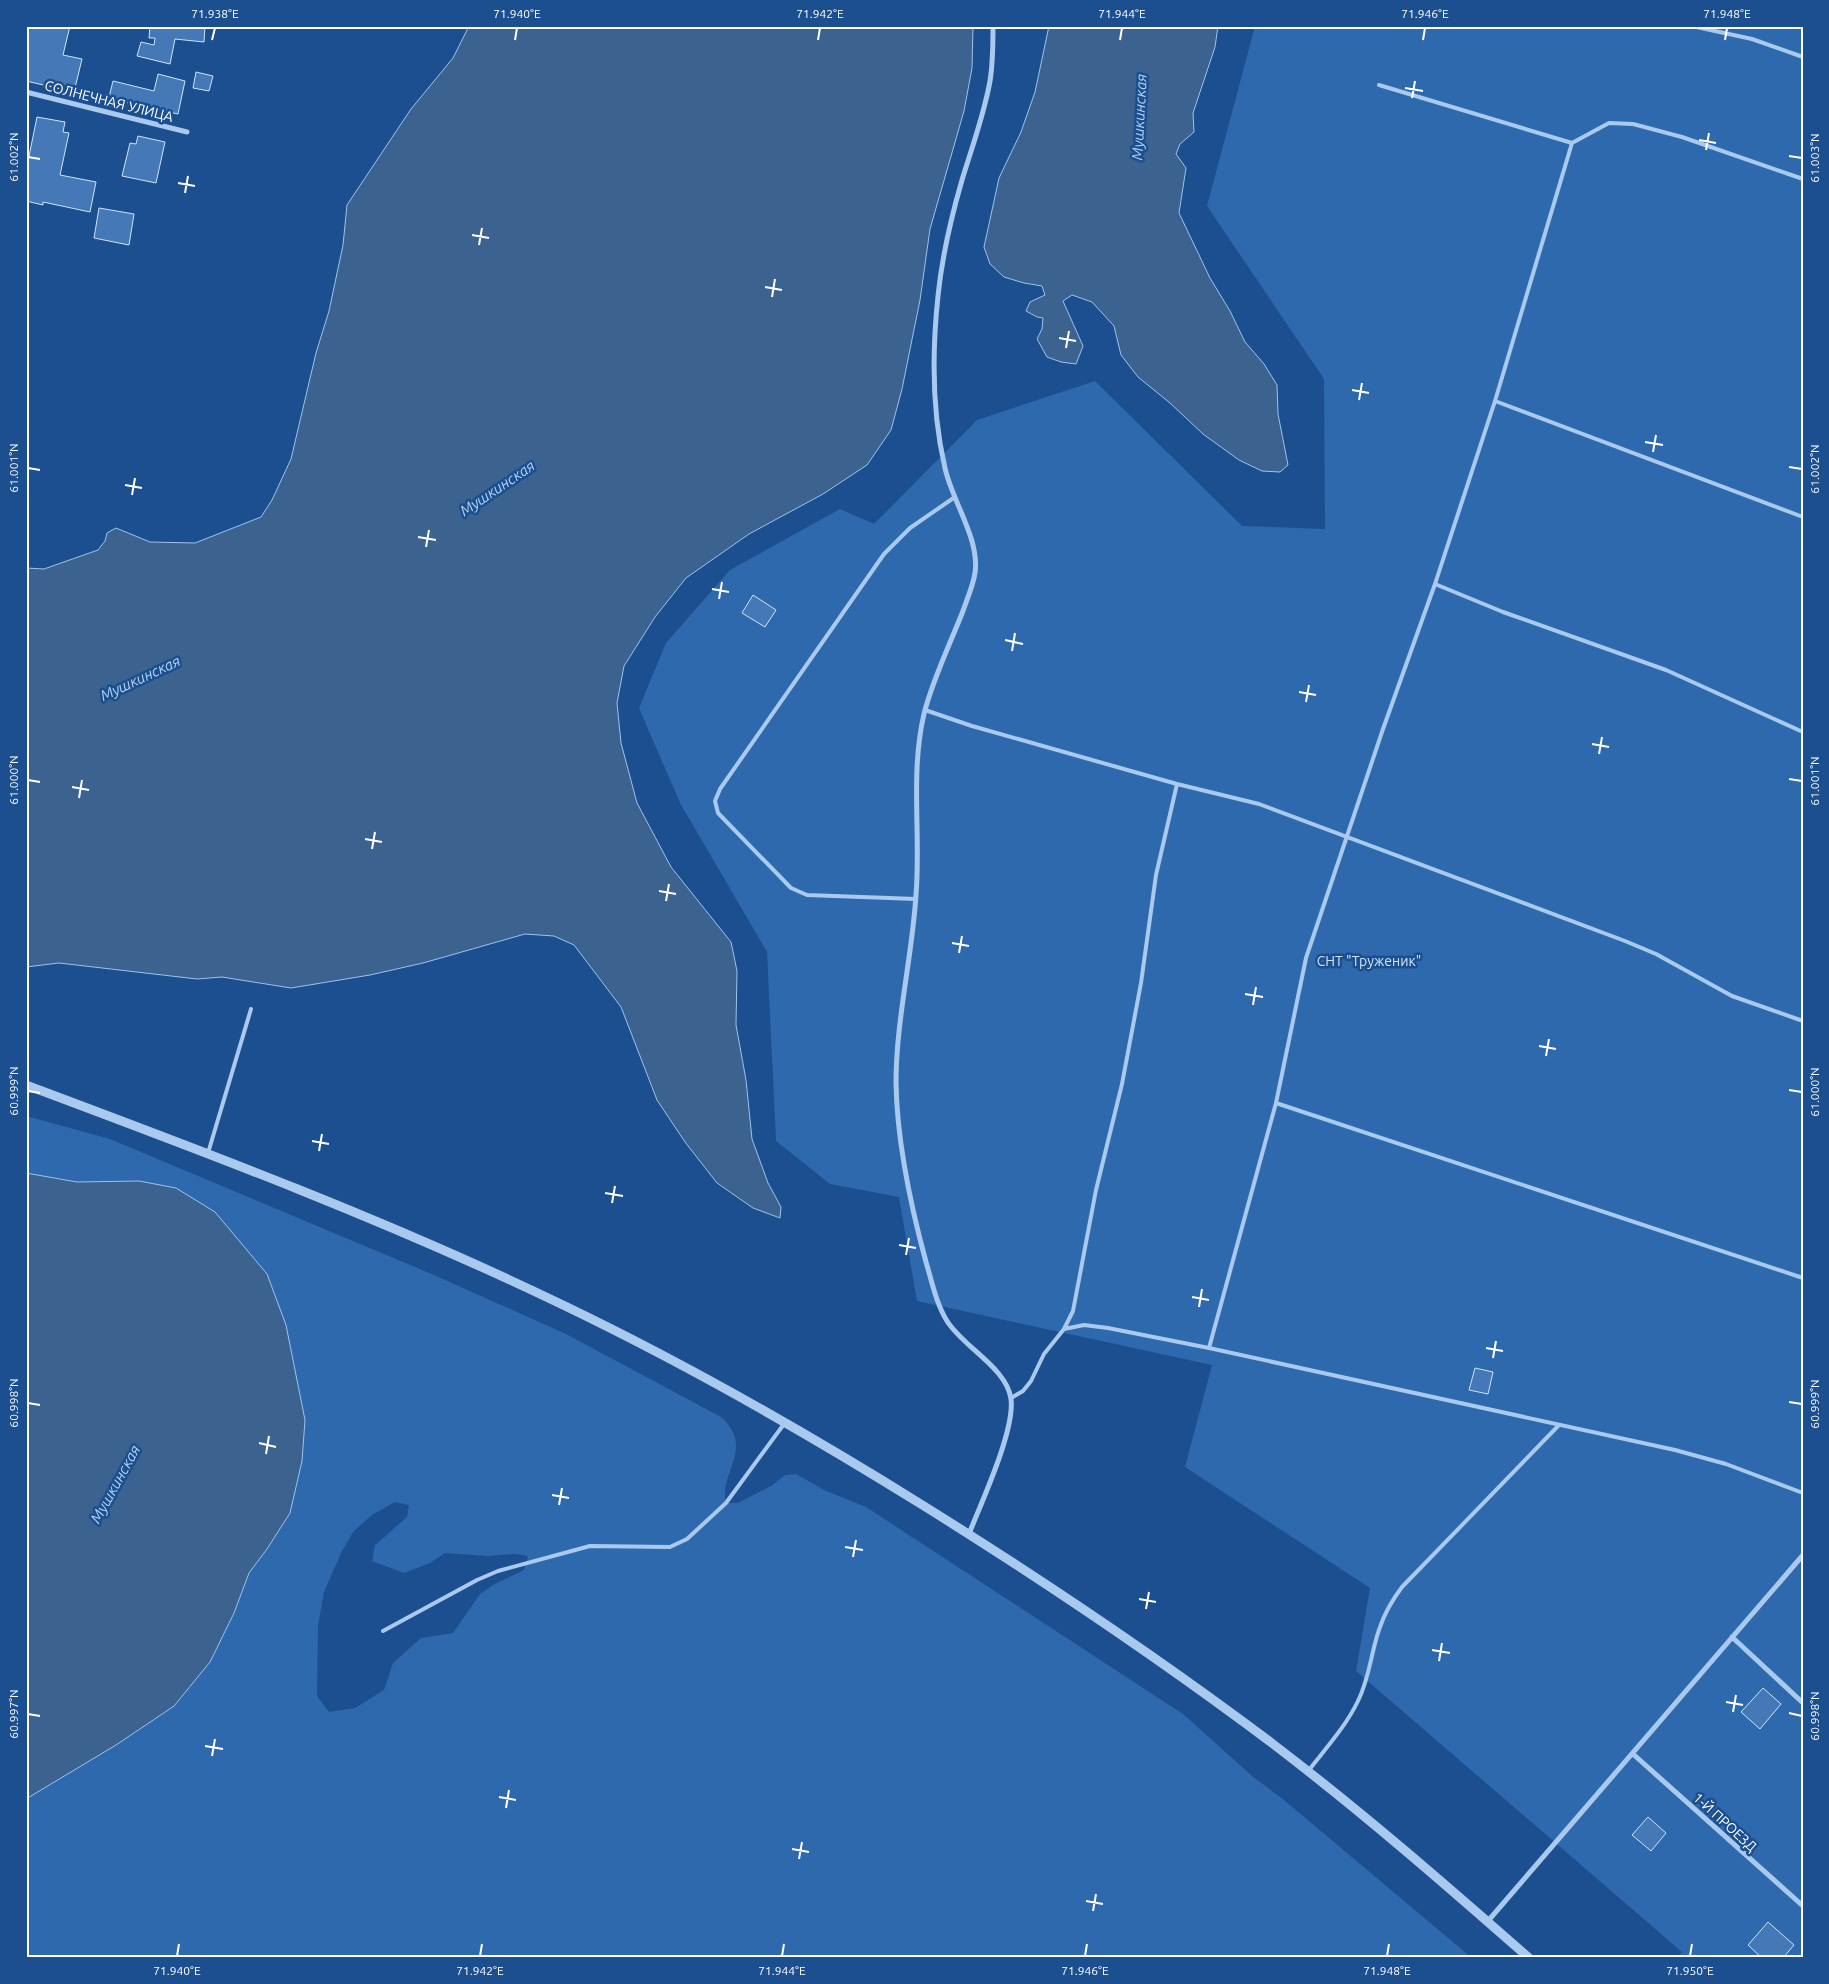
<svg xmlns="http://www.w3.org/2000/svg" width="1829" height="1984" font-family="Ubuntu,sans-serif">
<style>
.green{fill:#2e69ad;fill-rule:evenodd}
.water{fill:#3c6290;stroke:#9cc4f0}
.building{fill:#4478b7;stroke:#cfe3fa}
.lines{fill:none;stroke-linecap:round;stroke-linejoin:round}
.service{stroke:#a9c9ee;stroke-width:4}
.minor{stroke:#a9c9ee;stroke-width:5}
.tertiary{stroke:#a9c9ee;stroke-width:9}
.ticks{fill:none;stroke:#fff;stroke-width:2}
.labels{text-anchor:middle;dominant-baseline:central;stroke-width:5;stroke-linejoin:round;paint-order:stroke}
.street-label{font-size:14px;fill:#fff;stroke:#1b4f8f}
.park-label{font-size:14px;fill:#cfe3fa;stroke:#1b4f8f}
.water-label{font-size:15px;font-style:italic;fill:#b5d3f5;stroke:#1b4f8f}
.neatline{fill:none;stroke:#fff;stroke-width:2}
.ticks-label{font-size:12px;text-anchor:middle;fill:#fff}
</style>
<rect width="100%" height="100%" fill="#1b4f8f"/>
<!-- green -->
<path class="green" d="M1255 26H1803V1958H1677L1682 1952 1356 1671 1370 1588 1185 1467 1212 1365 917 1301 899 1197 830 1184 776 1141 767 952 680 803 639 708 666 643 730 570 840 509 874 524 977 420 1095 381 1242 526 1325 529 1324 379 1207 206Z
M26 1116 110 1139 434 1275 566 1334 721 1417C756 1448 718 1473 726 1503H738L771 1486 785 1475 796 1474 824 1490 866 1507 1183 1714 1252 1776 1284 1800 1472 1958H26V1799L116 1745 174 1706 210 1662 234 1613 249 1573 267 1549 290 1513 305 1420 286 1325 237 1240 215 1212 139 1181 77 1182 26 1173ZM395 1502 409 1505 407 1517 375 1545 372 1561 404 1573 430 1563 445 1553 488 1556 515 1554 528 1556 524 1570 493 1585 480 1594 453 1633 421 1638 393 1663 384 1690 355 1708 329 1712 317 1696 318 1626 324 1592 342 1551 354 1531 372 1515Z"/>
<!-- water -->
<path class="water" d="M469 26H973L972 68 964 111 930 229 920 300 902 389 891 430 867 465 823 494 749 534 686 578 655 617 624 666 617 703 621 743 637 803 671 867 731 942 737 971 736 1025 746 1080 752 1139 768 1183 781 1207 780 1218 753 1208 717 1183 685 1142 657 1100 621 1007 574 945 554 936 525 934 423 963 370 975 291 988 222 977 197 979 59 963 26 967V568L44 569 98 550 105 541 107 533 116 528 150 542 195 543 261 517 272 500 291 459 316 353 329 311 343 245 347 205 411 109 453 58Z
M1049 26H1218L1215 47 1193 113 1194 132 1180 144 1176 154 1186 168 1179 213 1210 278 1230 311 1245 342 1264 364 1277 385 1278 414 1288 465 1280 472 1262 471 1239 460 1203 434 1170 403 1138 377 1121 355 1114 326 1092 302 1072 295 1063 301 1083 346 1076 364 1061 362 1047 357 1037 339 1042 329 1043 318 1037 317 1026 311 1030 302 1045 295 1042 286 1024 283 1004 277 990 264 984 247 999 178 1021 132 1035 92Z
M26 1173 77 1182 139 1181 176 1188 215 1212 267 1274 286 1325 305 1420 302 1461 290 1513 267 1549 249 1573 234 1613 210 1662 174 1706 116 1745 26 1799Z"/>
<!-- building -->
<path class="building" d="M26 26H70L63 55 82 59 74 92 26 81Z
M150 26H205L204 42 175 39 170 64 137 56 141 42 154 45 155 38H149Z
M196 72 213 76 209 91 193 88Z
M158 74 185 81 178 114 124 102 123 108 107 105 113 81 154 91Z
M37 117 65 122 63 132 69 133 60 175 96 182 90 212 43 202V205L26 201V171Z
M138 136 165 142 156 183 122 176 130 143 136 144Z
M99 208 134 214 129 245 94 238Z
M753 595 776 610 765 627 742 613Z
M1475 1368 1493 1372 1488 1394 1469 1390Z
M1763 1688 1781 1704 1760 1729 1741 1712Z
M1648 1817 1666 1833 1651 1851 1632 1835Z
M1768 1922 1794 1945 1783 1958H1762L1748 1945Z"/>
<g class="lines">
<!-- service -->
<path class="service" d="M1692 26 1752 39 1803 57
M1572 143 1609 123 1633 124 1682 137 1803 179
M1495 401 1803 517
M1435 584 1503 612 1666 670 1803 732
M925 710 972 726 1177 784 1259 804 1625 941 1656 954 1732 996 1803 1021
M916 899 807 895 791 888 718 813 715 801 720 789 884 554 910 528 955 497
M1276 1103 1803 1278
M208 1153 251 1009
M1064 1329 1084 1325 1108 1328 1209 1348 1675 1450 1726 1464 1803 1493
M1209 1348 1276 1103 1306 958 1383 729 1435 584 1495 401 1572 143 1379 85
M1011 1398 1023 1391 1031 1381 1044 1354 1064 1329 1073 1311 1096 1190 1122 1084 1141 983 1156 875 1177 784
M383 1631 477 1580 498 1571 590 1546 670 1547 687 1539 726 1503 784 1424
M1309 1770C1326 1748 1346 1726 1358 1701 1370 1677 1371 1651 1380 1627 1385 1612 1393 1599 1402 1587L1559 1425"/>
<!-- minor -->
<path class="minor" d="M26 92 187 132
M969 1534C981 1503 1015 1431 1011 1399 1007 1368 963 1347 947 1321 936 1303 932 1282 926 1262 911 1207 897 1140 896 1083 896 1020 912 958 916 895 921 835 910 773 924 714 932 681 950 644 963 611 967 599 973 586 975 573 980 539 952 501 945 468 932 413 932 352 938 296 942 256 951 218 962 180 972 147 984 115 990 81 993 63 993 45 993 26
M1732 1637 1803 1703
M1633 1754 1803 1906
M1488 1921 1803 1555"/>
<!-- tertiary -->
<path class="tertiary" d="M26 1085C208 1153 389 1221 563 1305 688 1365 807 1433 924 1506 1044 1581 1160 1659 1273 1744 1361 1811 1446 1885 1529 1958"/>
</g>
<!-- ticks -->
<path class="ticks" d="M212 40 215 28M515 40 517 28M818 40 820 28M1120 40 1122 28M1423 40 1425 28M1725 40 1727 28M1405 88 1423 91M1412 98 1415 81M1699 140 1716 143M1706 150 1709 133M1789 156 1802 158M28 157 40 159M178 183 195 186M185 193 188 176M472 235 489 238M479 245 482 228M765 287 782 290M772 297 775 279M1059 338 1076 341M1066 348 1069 331M1352 390 1369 393M1359 400 1362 383M1645 442 1663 445M1653 452 1656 435M1789 467 1802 469M28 468 40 470M125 485 142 488M132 495 135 478M418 537 436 540M426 547 429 530M712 589 729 592M719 599 722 582M1005 640 1023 644M1012 651 1015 633M1299 692 1316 695M1306 702 1309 685M1592 744 1609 747M1599 754 1602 737M1789 779 1802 781M28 780 40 782M72 787 89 790M79 798 82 780M365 839 382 842M372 849 375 832M659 891 676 894M666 901 669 884M952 943 969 946M959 953 962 936M1245 994 1263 997M1253 1005 1256 987M1539 1046 1556 1049M1546 1056 1549 1039M1789 1090 1802 1092M28 1091 40 1093M312 1141 329 1144M319 1151 322 1134M605 1193 623 1196M612 1203 615 1186M899 1245 916 1248M906 1255 909 1238M1192 1297 1209 1300M1199 1307 1202 1289M1486 1348 1503 1351M1493 1358 1496 1341M1789 1402 1802 1404M28 1403 40 1405M259 1443 276 1447M266 1454 269 1436M552 1495 569 1498M559 1505 562 1488M845 1547 863 1550M853 1557 856 1540M1139 1599 1156 1602M1146 1609 1149 1592M1432 1650 1450 1653M1439 1661 1442 1643M1726 1702 1743 1705M1733 1712 1736 1695M1789 1713 1802 1716M28 1714 40 1716M205 1746 223 1749M212 1756 215 1739M499 1797 516 1800M506 1808 509 1790M792 1849 809 1852M799 1859 802 1842M1086 1901 1103 1904M1093 1911 1096 1894M177 1956 179 1944M480 1956 482 1944M782 1956 784 1944M1085 1956 1087 1944M1387 1956 1389 1944M1690 1956 1692 1944"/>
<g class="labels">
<!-- street labels -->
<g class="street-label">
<text transform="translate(109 101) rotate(14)">СОЛНЕЧНАЯ УЛИЦА</text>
<text transform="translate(1725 1822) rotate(42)">1-Й ПРОЕЗД</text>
</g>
<!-- park labels -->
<g class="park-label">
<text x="1369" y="961">СНТ "Труженик"</text>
</g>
<!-- water labels -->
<g class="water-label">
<text transform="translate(1139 117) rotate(-87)">Мушкинская</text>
<text transform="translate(497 488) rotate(-34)">Мушкинская</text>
<text transform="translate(140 678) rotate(-25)">Мушкинская</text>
<text transform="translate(115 1484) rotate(-61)">Мушкинская</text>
</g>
</g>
<!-- border -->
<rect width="1829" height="1984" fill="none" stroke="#1b4f8f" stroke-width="55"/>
<rect x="28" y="28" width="1774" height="1928" class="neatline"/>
<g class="ticks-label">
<text x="215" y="18">71.938°E</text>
<text x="517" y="18">71.940°E</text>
<text x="820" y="18">71.942°E</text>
<text x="1122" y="18">71.944°E</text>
<text x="1425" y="18">71.946°E</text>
<text x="1727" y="18">71.948°E</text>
<text transform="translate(14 157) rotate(-90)" y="4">61.002°N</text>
<text transform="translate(1815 158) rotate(-90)" y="4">61.003°N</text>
<text transform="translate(14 468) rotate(-90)" y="4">61.001°N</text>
<text transform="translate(1815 469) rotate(-90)" y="4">61.002°N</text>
<text transform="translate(14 780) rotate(-90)" y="4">61.000°N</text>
<text transform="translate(1815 781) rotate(-90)" y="4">61.001°N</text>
<text transform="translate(14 1091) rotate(-90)" y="4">60.999°N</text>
<text transform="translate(1815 1092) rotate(-90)" y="4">61.000°N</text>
<text transform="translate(14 1403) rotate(-90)" y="4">60.998°N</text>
<text transform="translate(1815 1404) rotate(-90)" y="4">60.999°N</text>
<text transform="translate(14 1714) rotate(-90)" y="4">60.997°N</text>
<text transform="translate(1815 1716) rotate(-90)" y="4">60.998°N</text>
<text x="177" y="1975">71.940°E</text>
<text x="480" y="1975">71.942°E</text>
<text x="782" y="1975">71.944°E</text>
<text x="1085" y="1975">71.946°E</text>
<text x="1387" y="1975">71.948°E</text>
<text x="1690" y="1975">71.950°E</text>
</g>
</svg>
